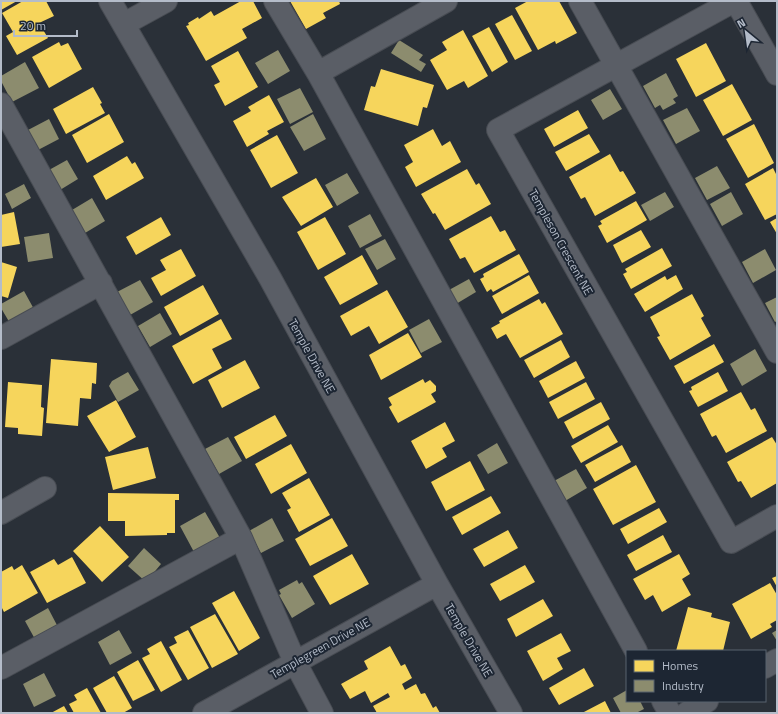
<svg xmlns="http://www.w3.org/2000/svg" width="778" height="714" font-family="'Titillium Web',sans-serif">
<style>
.homes{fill:#f6d55c}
.industry{fill:#8c8c6e}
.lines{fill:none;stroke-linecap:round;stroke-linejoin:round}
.minor-casing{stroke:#484c53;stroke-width:24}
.minor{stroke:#5a5e66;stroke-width:22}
.labels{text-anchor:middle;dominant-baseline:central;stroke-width:4;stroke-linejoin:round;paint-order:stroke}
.street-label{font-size:12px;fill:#b4bcc9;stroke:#1d2633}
</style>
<rect width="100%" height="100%" fill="#2a3038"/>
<!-- homes -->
<path class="homes" d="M1 1H17L1 10Z
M23 1H46L54 16 39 23 48 38 17 55 6 36 13 32 2 13Z
M241 1H253L262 18 242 29 247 38 206 61 186 26 189 25 188 23 198 17 199 19 211 11 214 16Z
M290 1H339L340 4 323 13 326 18 306 29Z
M528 1H559L577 33 556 44 555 41 538 50 515 8Z
M512 15 532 51 515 60 495 24Z
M489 27 508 62 492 72 472 36Z
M463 30 488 76 468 88 464 81 447 90 430 60 447 50 442 42Z
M59 42 61 46 68 43 82 69 49 88 32 57Z
M706 43 726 81 696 97 676 59Z
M238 51 258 87 225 106 214 85 220 82 211 66Z
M381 69 434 85 427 108 423 107 418 126 364 110 371 86 375 87Z
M732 84 752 120 723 136 703 100Z
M93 87 102 103 100 104 105 113 66 134 53 109Z
M269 95 284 122 267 131 269 134 247 147 233 121 251 111 248 107Z
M578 110 588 128 554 147 544 129Z
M109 114 124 142 87 163 72 135Z
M754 124 774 163 748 178 726 139Z
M433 129 442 146 450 141 461 162 416 187 405 167 413 162 404 145Z
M589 134 600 152 566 171 555 152Z
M277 135 298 173 271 188 250 150Z
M610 154 620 172 623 171 636 193 595 216 585 197 581 199 569 177Z
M127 156 132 164 135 162 144 178 106 200 93 176Z
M773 168 777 176V214L765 220 745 184Z
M467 169 476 185 479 183 491 204 445 230 435 213 433 214 421 194Z
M316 178 333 207 301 226 282 197Z
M636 201 647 220 607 243 598 226 602 224 600 221Z
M14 212 20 244 1 247V215Z
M491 216 500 232 505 230 516 250 474 273 465 257 460 259 449 239Z
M161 217 171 235 136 255 126 237Z
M325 217 346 254 318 270 297 232Z
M777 218V234L770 222Z
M641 230 651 247 622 263 613 245Z
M662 248 672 266 631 289 623 274 627 272 625 269Z
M181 249 196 276 161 296 151 278 166 270 160 260Z
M519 254 529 272 493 292 491 289 487 292 480 279 484 277 483 274Z
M362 255 378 284 340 305 324 277Z
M1 262 17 267 8 298 1 296Z
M529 275 539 293 502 314 492 296Z
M676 275 683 289 645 312 634 294 665 276 667 280Z
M203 285 219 314 180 336 164 307Z
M387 290 408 327 379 344 369 326 351 336 340 316Z
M692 294 704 316 701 318 711 336 670 360 657 337 660 336 650 317Z
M539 299 542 304 545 302 563 334 520 358 506 334 497 339 491 328 500 323 499 321Z
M221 319 232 339 212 349 222 368 193 384 172 346Z
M408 333 422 357 381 380 369 355Z
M561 340 570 357 534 378 524 360Z
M714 344 724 362 684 384 674 366Z
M51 359 97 363 96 384 92 383 91 399 80 398 78 426 46 423Z
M245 360 260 388 222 408 208 380Z
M576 361 585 378 548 398 539 381Z
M718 372 728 391 698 407 689 391 692 390 691 387Z
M423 379 425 383 430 380 436 386V391L431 394 436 402 398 423 389 407 392 405 388 398Z
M8 382 42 385 41 407 44 408 42 436 18 434V428L5 427Z
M586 382 595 399 558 419 549 402Z
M741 392 751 410 755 408 767 431 726 453 716 435 712 437 700 414Z
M116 400 136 437 109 452 87 416Z
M601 402 610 419 573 439 564 422Z
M275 415 287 436 246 459 234 437Z
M445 422 455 441 442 448 447 457 426 469 411 441Z
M608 425 618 442 581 463 571 446Z
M772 437 777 445V483L751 498 741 481 738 482 727 462Z
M291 444 307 473 271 494 255 464Z
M622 445 631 462 595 482 585 465Z
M148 447 156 478 113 490 105 457Z
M470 461 485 490 446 511 431 482Z
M636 465 656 502 613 525 593 489Z
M309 478 330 515 299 532 287 510 291 508 282 493Z
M108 493 179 494V500H175V533H167V535L125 536V521H108Z
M491 496 501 513 462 535 452 517Z
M659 508 667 522 628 544 620 529Z
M332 518 348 546 310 566 295 539Z
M100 526 129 557 102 582 73 551Z
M508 530 518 548 484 567 473 549Z
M663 535 672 552 636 571 627 555Z
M352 554 369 584 330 605 313 576Z
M679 554 690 574 682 579 691 595 662 612 653 595 645 600 633 579Z
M72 557 86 583 47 603 30 572 54 559 58 565Z
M22 565 38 593 4 612 1 606V572L12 566 14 570Z
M525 565 535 582 500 601 490 584Z
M777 576V587L772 578Z
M770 583 777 595V620L770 624 772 627 751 639 732 604Z
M234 591 260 638 239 651 212 603Z
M543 599 553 616 516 637 507 619Z
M688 607 712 613 711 617 730 622 723 651H676Z
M215 614 238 654 212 668 190 627Z
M188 630 209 668 188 680 169 647 177 643 174 637Z
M561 633 571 651 557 658 563 669 543 681 527 651Z
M161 641 182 680 161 692 142 658 150 654 147 649Z
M390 646 401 666 405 664 412 678 402 684 405 690 416 684 421 694 425 693 433 708 436 706 440 713H377L373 706 390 697 388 693 371 703 365 691 350 699 341 684 368 669 364 661Z
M138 660 155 690 133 701 117 672Z
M584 668 594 686 559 705 549 688Z
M114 676 132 708 123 713H107L93 688Z
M87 688 101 713H74L69 704 77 700 74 695Z
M605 701 611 713H582Z
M64 706 68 713H51Z"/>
<!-- industry -->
<path class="industry" d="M399 40 423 55 419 60 426 64 421 72 391 53Z
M278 50 290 71 268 84 255 63Z
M25 62 39 88 12 102 1 81V76Z
M666 73 678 96 673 99 676 103 663 110 660 105 655 108 643 86Z
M300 88 313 112 290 124 277 99Z
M610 89 622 109 603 120 591 100Z
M687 108 700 131 676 144 663 120Z
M313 114 326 139 304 151 290 127Z
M49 119 59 139 38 150 28 130Z
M67 160 78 179 60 190 49 170Z
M717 166 730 188 707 200 695 178Z
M347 173 359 193 337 206 325 185Z
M24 184 31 198 12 209 5 194Z
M665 192 674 207 650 221 641 205Z
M731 192 743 214 722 226 710 204Z
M92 198 105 221 85 233 72 210Z
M370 214 382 236 360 248 348 226Z
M49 233 53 258 28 262 24 237Z
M385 239 396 259 377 270 365 249Z
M765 249 776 270 753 283 742 262Z
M469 279 476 292 456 304 449 290Z
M140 280 153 302 130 315 117 292Z
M24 291 35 311 11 325 1 308V304Z
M777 297V321L775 322 765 303Z
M160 313 172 334 150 347 138 326Z
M429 319 442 342 421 353 409 330Z
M755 349 767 371 742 386 730 364Z
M128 372 139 390 118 402 109 386 112 381Z
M228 437 242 461 219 474 205 449Z
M497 443 508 463 488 474 477 455Z
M576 469 587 488 565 501 554 481Z
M205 512 220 538 194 552 180 526Z
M272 518 284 541 261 553 249 531Z
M144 548 161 564 146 582 128 566Z
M297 580 299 584 302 582 315 604 292 618 279 595 281 594 279 590Z
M48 608 59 629 36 641 25 621Z
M119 630 132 653 110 665 98 642Z
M777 630V641L772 633Z
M44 673 56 696 34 707 23 684Z
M627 690V701H640L644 709 636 713H621L613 698Z"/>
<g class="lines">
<defs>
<path id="minor" d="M110 1 270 278 437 584 511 713
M275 1 318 73 636 651
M580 1 777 352
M734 1 498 130 731 542 777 516
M736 1 777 74
M124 24 166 1
M318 73 446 1
M1 104 241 538 295 662 322 713
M1 338 101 283
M1 513 45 488
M765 667 777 660
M1 668 241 538
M663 701 670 713
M204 713 437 584
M687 713 707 701"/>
</defs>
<!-- minor casing -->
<use href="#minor" class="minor-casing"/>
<!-- minor -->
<use href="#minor" class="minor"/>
</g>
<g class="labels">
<!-- street labels -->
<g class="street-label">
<text transform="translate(561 242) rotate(61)">Templeson Crescent NE</text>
<text transform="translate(312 356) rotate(61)">Temple Drive NE</text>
<text transform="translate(469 640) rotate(60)">Temple Drive NE</text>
<text transform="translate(320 648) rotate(-29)">Templegreen Drive NE</text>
</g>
</g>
<!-- border -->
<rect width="778" height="714" fill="none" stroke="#b4bcc9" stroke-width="4"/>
<!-- legend -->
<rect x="626" y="650" width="140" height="52" fill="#1d2633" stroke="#59626f"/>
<rect x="634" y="660" width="20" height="12" fill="#f6d55c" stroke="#59626f"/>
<text x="662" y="670" font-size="12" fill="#b4bcc9">Homes</text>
<rect x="634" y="680" width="20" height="12" fill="#8c8c6e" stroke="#59626f"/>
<text x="662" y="690" font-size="12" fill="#b4bcc9">Industry</text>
<!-- north arrow -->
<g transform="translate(746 32) rotate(331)" stroke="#1d2633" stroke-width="3" paint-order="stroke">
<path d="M0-3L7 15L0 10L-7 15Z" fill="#b4bcc9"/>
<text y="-6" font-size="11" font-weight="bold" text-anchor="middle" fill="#b4bcc9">N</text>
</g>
<!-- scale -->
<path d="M14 30v6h63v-6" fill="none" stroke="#b4bcc9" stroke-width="2"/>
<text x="20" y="30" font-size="12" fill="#b4bcc9" stroke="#1d2633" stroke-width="3" paint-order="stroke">20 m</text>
</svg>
